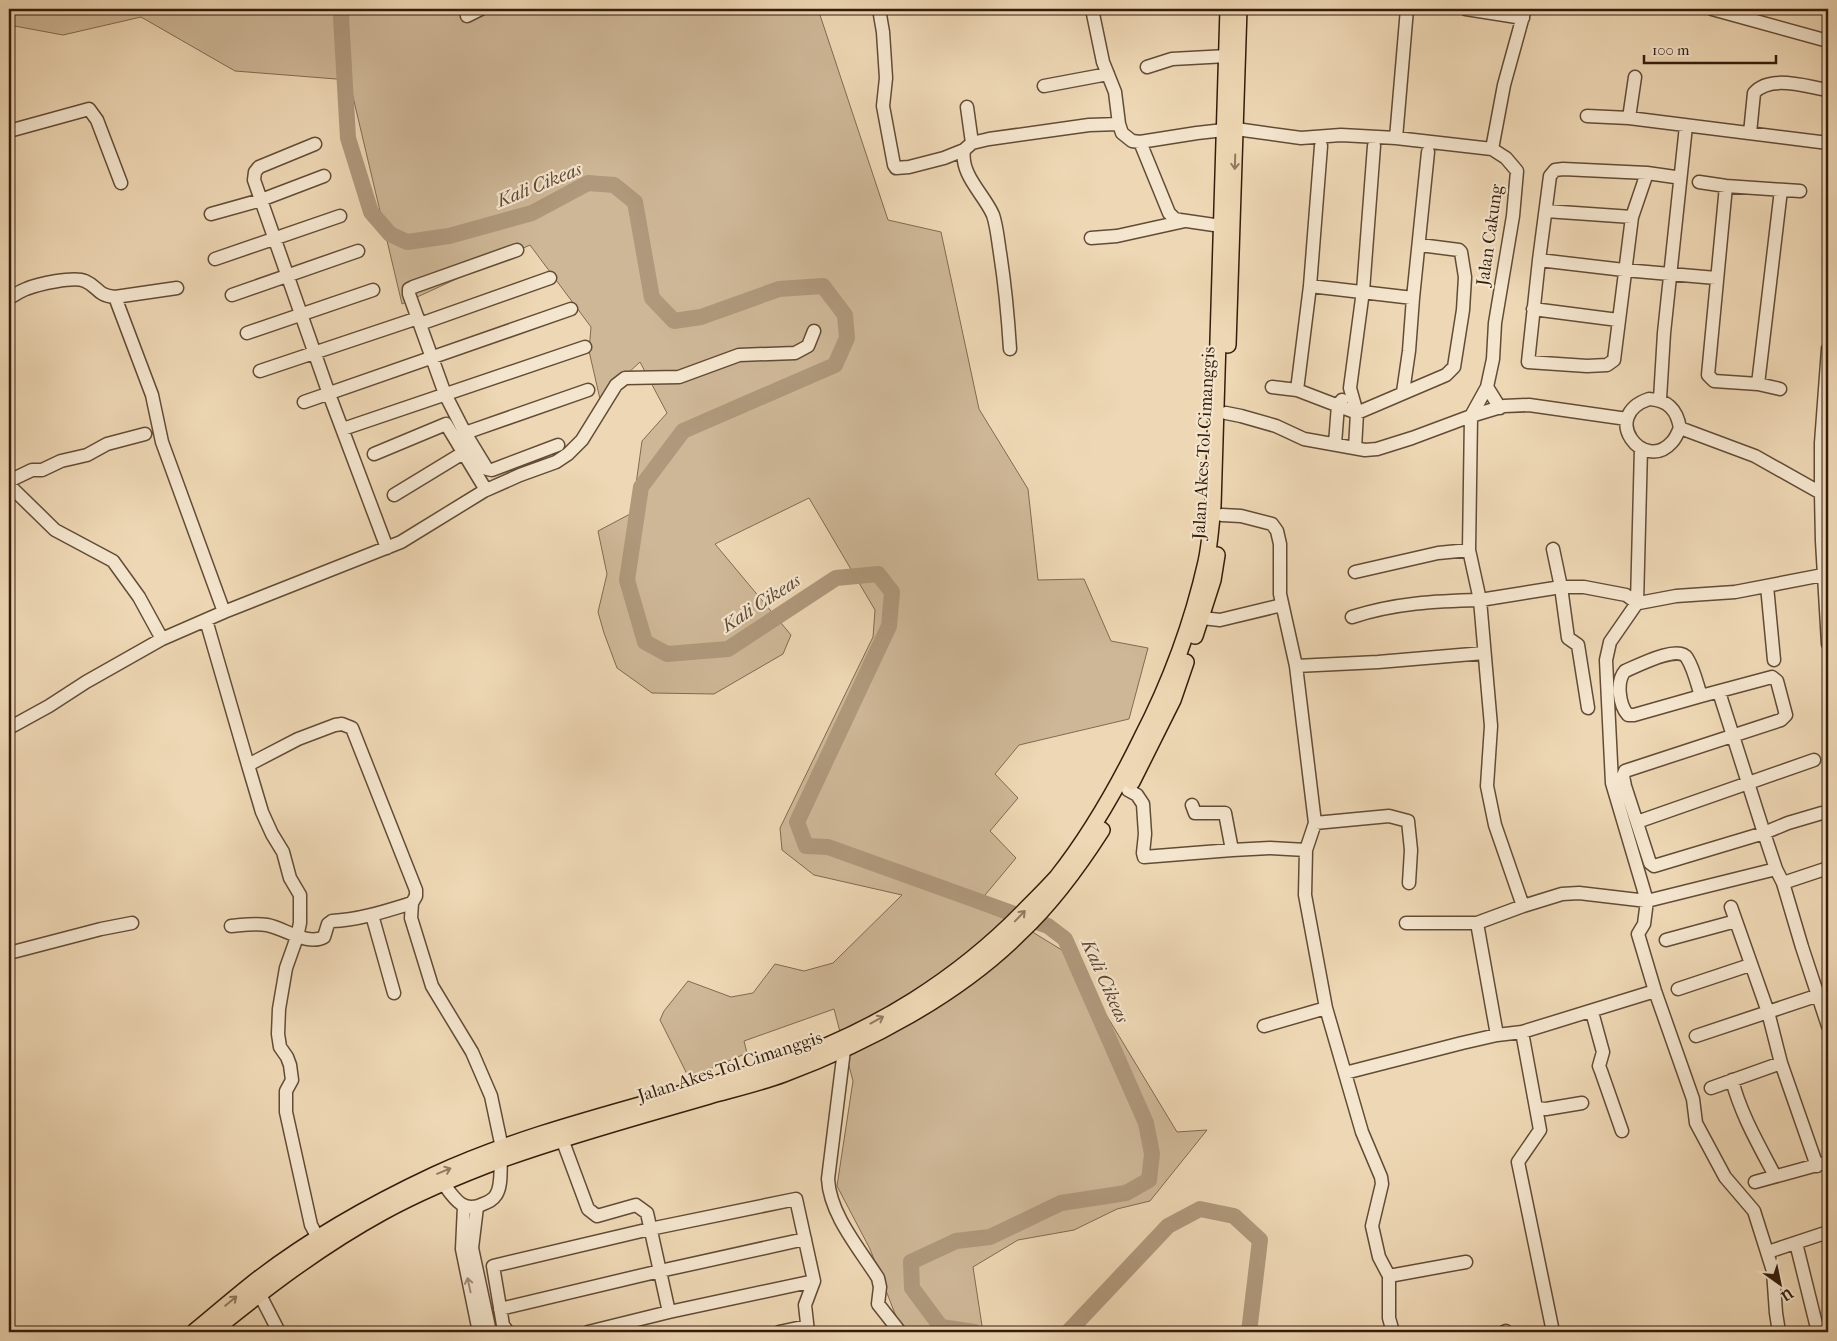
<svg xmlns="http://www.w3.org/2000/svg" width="1837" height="1341" font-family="'IM FELL French Canon',serif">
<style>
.green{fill:#ceb797;stroke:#816a52}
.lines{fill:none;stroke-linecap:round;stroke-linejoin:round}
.river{stroke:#af987b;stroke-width:16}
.minor-casing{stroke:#624c36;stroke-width:15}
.major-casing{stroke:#341d0c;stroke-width:18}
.minor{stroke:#f4e5ce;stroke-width:12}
.major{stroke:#eed7b4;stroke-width:15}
.oneway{stroke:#917a60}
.oneway2{stroke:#9e8b77}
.labels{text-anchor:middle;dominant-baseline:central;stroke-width:4.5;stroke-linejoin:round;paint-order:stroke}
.street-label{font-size:18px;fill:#341d0c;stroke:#f4e5ce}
.water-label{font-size:19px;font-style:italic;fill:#5f4833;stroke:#f4e5ce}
</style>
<rect width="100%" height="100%" fill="#eed7b4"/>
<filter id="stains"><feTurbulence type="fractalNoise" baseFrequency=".004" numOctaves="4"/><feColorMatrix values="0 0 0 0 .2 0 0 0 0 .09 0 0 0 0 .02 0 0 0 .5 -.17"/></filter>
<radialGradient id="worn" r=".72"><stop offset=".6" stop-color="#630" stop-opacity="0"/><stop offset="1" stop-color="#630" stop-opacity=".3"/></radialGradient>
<!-- green -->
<path class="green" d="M9 9H818L888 220 941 232 979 409 1028 489 1038 580 1084 579 1111 641 1148 648 1129 719 1019 745 995 774 1018 798 990 831 1016 858 975 907 1021 925 1070 955 1177 1132 1207 1130 1150 1201 1117 1209 1074 1230 1018 1240 973 1267 983 1332H902L870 1249 837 1186 853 1081 834 1009 744 1041 747 1053 689 1078 660 1020 664 1011 688 981 731 997 753 993 775 964 804 971 833 963 902 895 814 875 782 850 780 828 873 637 875 610 809 498 715 544 791 635 783 654 714 694 652 693 617 668 604 633 598 612 607 574 598 531 632 513 642 441 667 413 640 362 600 399 589 351 591 327 530 245 402 304 349 80 235 71 141 17 63 35 9 25Z"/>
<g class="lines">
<!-- river -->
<path class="river" d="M343 9 341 17 348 138 371 212 390 234 407 242 449 236 532 213 588 183 614 185 635 202 652 298 674 321 701 317 779 289 823 286 845 315 847 338 835 365 683 431 641 487 627 580 645 642 667 654 728 649 836 578 878 574 892 592 889 626 797 822 806 846 828 847 1048 926 1065 939 1146 1123 1152 1154 1149 1180 1126 1193 1061 1203 990 1237 956 1241 911 1262 912 1288 941 1327 974 1332
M1068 1332 1168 1226 1200 1209 1234 1216 1260 1240 1249 1332"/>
<defs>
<path id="minor" d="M879 9 883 32 886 78 883 106 894 165 896 168 909 167 944 158 964 150 972 143 989 139 1089 125 1119 124
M1092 9 1103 62 1115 92 1119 124 1122 133 1132 141 1140 142 1197 133 1224 130
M1466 9 1523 18
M1712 9 1828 41
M467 16 481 9
M1147 67 1172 59 1227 56
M1044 86 1108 74
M967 107 972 143
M1587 116 1629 118 1828 143
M1629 118 1635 77
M1236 129 1301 138 1341 135 1396 138 1492 149
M9 131 89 109 97 120 121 183
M1750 133 1754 93C1770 74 1807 87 1828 90
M1396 138 1407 9
M1140 142 1169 213 1175 219 1180 220 1221 226
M315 144 259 167 255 172 254 180 329 394 387 548
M964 150C960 175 984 194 993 215 997 227 998 241 1000 253 1005 285 1008 317 1010 349
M1647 173 1632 217 1614 360 1607 365 1587 366 1528 362 1539 260 1550 176 1555 170 1563 169 1647 173 1675 177
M1699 182 1726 186 1800 191
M1726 186 1708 375 1714 381 1758 384 1780 389
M1546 211 1632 217
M211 214 261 200 324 176
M1091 238 1117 236 1185 221
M517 250 413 287 409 289V294L445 394 465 433 487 469 492 470 558 445
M215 259 340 216
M1539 260 1624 270 1716 278
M1310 286 1413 298
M232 295 358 251
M115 297 177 288
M9 298C15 295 20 291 26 289 38 284 74 276 85 281 99 287 96 295 115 297L152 395 162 442 224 612
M1533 309 1618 320
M420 324 550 278
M247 333 373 290
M1828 349 1821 443V494L1822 541 1828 644
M260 371 418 318
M1758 384 1781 190
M1272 387 1297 390 1357 413 1446 375 1454 367 1463 310 1465 277 1461 252 1459 250 1420 245
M1487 387 1500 408
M1297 390 1310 286 1321 146
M1403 392 1409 351 1413 298 1428 152
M1649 399C1668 400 1677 410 1680 428 1678 432 1676 438 1672 442 1644 474 1599 416 1649 399Z
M1660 399 1664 333 1686 126
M304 402 571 309
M1226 413 1241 416 1276 426 1304 439 1365 450 1377 449 1412 438 1471 416 1504 406 1529 405 1627 419
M1680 428 1755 456 1828 497
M343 429 585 347
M465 433 588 390
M1335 444 1338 405 1342 400
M1355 448 1357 413 1350 388 1363 291 1374 146
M1641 448 1637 603 1610 642 1606 660 1612 783 1647 901 1644 924 1638 934 1655 991 1693 1099 1696 1123 1725 1177 1754 1211 1773 1271 1776 1313 1779 1332
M374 454 446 424 486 490
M9 481 32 470H42L61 461 87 455 107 444 145 434
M9 485 55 530 113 561 139 597 162 639
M394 495 463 453
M1222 515 1241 516 1272 524 1277 531 1280 544V594L1296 666 1315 823 1306 850 1305 895 1326 1008 1362 1132 1381 1177 1382 1184 1372 1226 1379 1257 1389 1276V1318L1393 1332
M1553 549 1561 587 1568 638 1578 645 1588 708
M1355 572 1438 553 1469 550
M1767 586 1774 660
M1352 617C1395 603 1436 601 1480 600L1469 550 1471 416 1487 387 1493 359 1495 323 1513 216 1517 171 1506 158 1492 149 1504 85 1525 9
M1202 618 1220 620 1282 605
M206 620 248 765 298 739 335 725 342 724 352 728 416 890V896L412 903 411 918 432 986 472 1052 491 1096 502 1148
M1296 666 1378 662 1484 653
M1719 692 1764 833 1776 869 1783 883 1802 947 1828 1026
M1701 696 1634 715H1628C1619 705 1616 681 1625 671 1637 666 1679 644 1687 658 1694 669 1697 684 1701 696L1772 677 1777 681 1786 715 1781 720 1625 771 1623 776 1625 786 1650 863 1654 866 1764 833 1788 823 1822 813
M9 728 49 706 86 682 162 639 224 612 401 542 484 491 520 475 556 462 568 454 582 440 616 385 625 378 679 377 739 355 795 353 808 346 814 331
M248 765 262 812 272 834 283 852 290 878 300 895V923L297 937 286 968 279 1009 278 1034 280 1047 287 1057 290 1065 292 1080 286 1091V1112L311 1225 318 1238
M1128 790 1137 795 1143 804 1145 834 1143 853 1144 857 1232 850
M1192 805 1195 813H1225L1232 850 1270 848 1306 850
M1637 822 1814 760
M1315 823 1389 816 1408 821 1411 850 1409 883
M1783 883 1828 868
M1523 906 1562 894 1579 893 1647 901 1776 869
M1731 907 1768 1012 1781 1063 1817 1166
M372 915 394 993
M1406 923H1477L1523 906 1495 825 1487 786 1491 726 1480 600 1561 587H1584L1626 595 1637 603H1639L1676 596 1735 592 1828 574
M1477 923 1497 1035
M231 926C243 925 255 923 267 925 284 928 307 946 324 937L328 924 332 921C359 920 386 911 412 903
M1666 940 1736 921
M9 953 101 929 132 923
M1678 989 1750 965
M1592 1012 1603 1052 1599 1066 1601 1071 1622 1131
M1264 1026 1326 1008
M1522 1032 1536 1108 1546 1109 1582 1103
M1696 1036 1828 992
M844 1050 828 1179C830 1215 859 1248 878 1278L880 1287 878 1304 900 1332
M1345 1073 1462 1043 1497 1035 1522 1032 1655 991
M1732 1080C1741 1115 1759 1145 1775 1176
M1711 1088 1781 1063
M1536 1108 1540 1130 1518 1162 1553 1332
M562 1139 588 1209 597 1216 636 1205 647 1213 669 1312
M1755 1182 1828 1162
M443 1183C454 1198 463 1214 483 1204 488 1202 493 1200 496 1195 502 1186 500 1171 501 1160
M464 1206 462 1249 479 1332
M477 1207 472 1248 490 1332
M1796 1243 1818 1332
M1774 1250 1828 1232
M1389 1276 1466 1262
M259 1293 279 1332
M500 1309 660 1271 805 1239
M508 1332 503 1325 493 1266 650 1229 796 1199 814 1281 805 1305 808 1332
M588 1332 669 1312 814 1281
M779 1332 807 1326
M1504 1332 1506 1331"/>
<path id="major" d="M1228 345 1239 9
M1195 636 1213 580 1217 555
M1132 782 1173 700 1186 662
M194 1332C213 1316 233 1299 253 1283 307 1241 372 1204 434 1175 545 1124 666 1102 781 1063 874 1032 960 978 1028 907 1038 897 1048 887 1057 877 1091 834 1117 788 1141 739 1170 683 1192 624 1206 562 1210 544 1211 524 1213 506L1228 9
M212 1332C266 1288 321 1246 383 1212 421 1191 463 1174 503 1159 570 1135 640 1116 709 1096 734 1089 760 1083 784 1074 867 1043 958 995 1021 932 1053 902 1079 866 1102 830"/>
</defs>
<!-- minor casing -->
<use href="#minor" class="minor-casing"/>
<!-- major casing -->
<use href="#major" class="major-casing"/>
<!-- minor -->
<use href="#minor" class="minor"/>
<!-- major -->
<use href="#major" class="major"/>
</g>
<!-- one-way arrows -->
<defs><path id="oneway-shaft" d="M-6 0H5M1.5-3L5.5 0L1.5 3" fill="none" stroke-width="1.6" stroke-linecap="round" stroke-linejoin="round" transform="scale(1.25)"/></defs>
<g class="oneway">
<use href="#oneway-shaft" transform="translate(1235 162) rotate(92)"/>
<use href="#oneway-shaft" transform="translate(1020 916) rotate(-46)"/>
<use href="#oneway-shaft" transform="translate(877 1020) rotate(-29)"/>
<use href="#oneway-shaft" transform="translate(444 1171) rotate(-22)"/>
<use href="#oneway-shaft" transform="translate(231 1301) rotate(-40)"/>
</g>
<use class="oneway2" href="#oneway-shaft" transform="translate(469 1285) rotate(-102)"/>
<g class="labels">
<!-- street labels -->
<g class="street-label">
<text transform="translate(1490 235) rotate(-82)">Jalan Cakung</text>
<text transform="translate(1204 443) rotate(-87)">Jalan Akes Tol Cimanggis</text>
<text transform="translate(730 1067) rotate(-18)">Jalan Akes Tol Cimanggis</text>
</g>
<!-- water labels -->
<g class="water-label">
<text transform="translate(539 185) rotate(-22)">Kali Cikeas</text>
<text transform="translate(761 603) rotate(-33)">Kali Cikeas</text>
<text transform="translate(1105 981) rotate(66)">Kali Cikeas</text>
</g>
</g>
<!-- margin -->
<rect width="1837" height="1341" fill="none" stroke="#eed7b4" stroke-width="30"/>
<rect x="10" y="10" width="1817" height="1321" fill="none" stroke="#341d0c" stroke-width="2.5"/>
<rect x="15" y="15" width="1807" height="1311" fill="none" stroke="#341d0c"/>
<!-- north arrow -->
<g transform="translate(1780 1284) rotate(147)" stroke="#f4e5ce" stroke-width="4" paint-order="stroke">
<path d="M0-4L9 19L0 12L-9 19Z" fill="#341d0c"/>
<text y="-8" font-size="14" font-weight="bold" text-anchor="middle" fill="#341d0c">U</text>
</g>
<!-- scale -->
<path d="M1644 55v8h132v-8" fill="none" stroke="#341d0c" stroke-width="2.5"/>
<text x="1652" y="55" font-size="15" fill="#341d0c" stroke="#f4e5ce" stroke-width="4" paint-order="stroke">100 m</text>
<rect width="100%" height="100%" filter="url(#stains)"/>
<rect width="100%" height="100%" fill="url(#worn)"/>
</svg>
